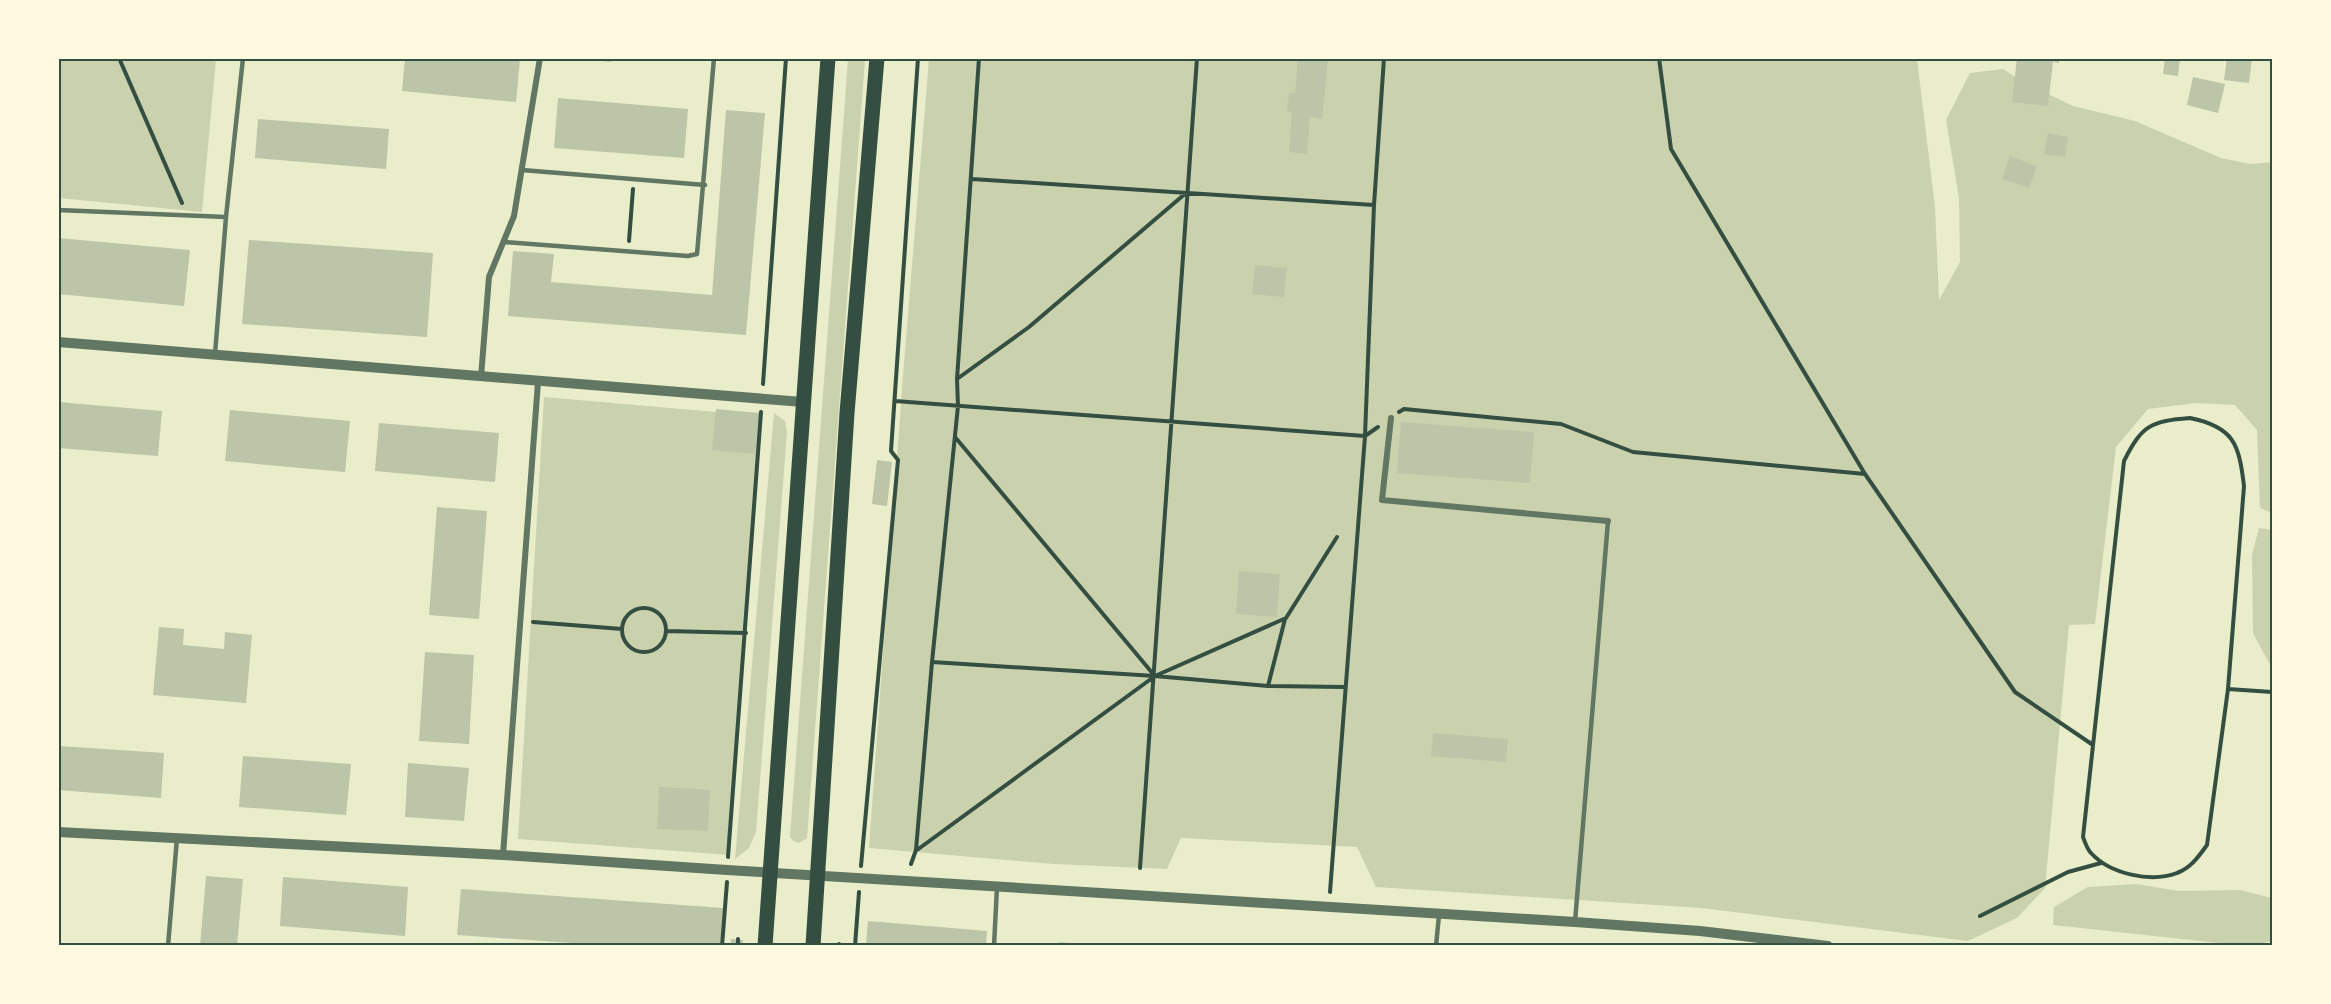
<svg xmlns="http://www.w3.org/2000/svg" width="2331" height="1004" font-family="'Source Sans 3',sans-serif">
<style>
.green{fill:#cad2ad}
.building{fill:#bcc5a7}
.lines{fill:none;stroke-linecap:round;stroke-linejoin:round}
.path{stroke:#344e41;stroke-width:4}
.service{stroke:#617663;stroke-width:4.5}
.minor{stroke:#617663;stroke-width:6}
.tertiary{stroke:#617663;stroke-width:10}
.primary{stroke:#344e41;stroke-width:15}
.neatline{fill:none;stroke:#344e41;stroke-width:2}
</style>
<rect width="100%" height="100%" fill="#e9edc9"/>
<!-- green -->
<path class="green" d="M58 59H216L202 212 59 198Z
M848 59H865L807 838 799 843 795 842 790 837Z
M929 59H1917L1935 207 1939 300 1960 262 1959 198 1946 120 1970 73 2003 69 2023 82 2073 106 2135 121 2221 158 2250 164 2272 162V513L2260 508 2257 430 2235 405 2196 403 2148 409 2116 447 2095 624 2069 625 2045 888 2017 918 1968 941 1702 908 1376 887 1357 847 1181 838 1167 869 1054 864 869 848 903 375Z
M544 397 762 416 729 855 518 839Z
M774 413 785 421 787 432 756 832 749 848 735 859Z
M2259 528 2272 530V664L2269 663 2253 633 2252 555Z
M2136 884 2179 891 2240 890 2272 898V941L2254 945H2237L2053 925 2054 907 2088 887Z"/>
<!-- building -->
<path class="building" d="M405 58 520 59 516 102 402 91Z
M592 58H611V62L592 60Z
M2017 58H2059V63L2053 62 2048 106 2012 102Z
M2165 58H2180L2178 76 2163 74Z
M2227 58H2252L2249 83 2224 80Z
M1298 59 1328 61 1322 119 1310 117 1307 154 1289 152 1292 112 1287 111 1289 93H1295Z
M2193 77 2225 84 2218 113 2187 105Z
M558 98 688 109 684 158 554 148Z
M726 110 765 113 746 335 508 316 513 251 554 254 551 282 712 295Z
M258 119 389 129 386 169 255 158Z
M2048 133 2068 137 2065 157 2044 154Z
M2010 156 2037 166 2029 188 2002 179Z
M58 238 190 250 184 306 58 294Z
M249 240 433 253 427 337 242 324Z
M1255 265 1287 268 1284 297 1252 294Z
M58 402 162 411 158 456 58 448Z
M716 409 759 413 755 454 712 450Z
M230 410 350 421 345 472 225 461Z
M1401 422 1534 432 1530 483 1397 473Z
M379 423 499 433 495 482 375 471Z
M877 460 892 462 887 506 872 504Z
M437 507 487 511 479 619 429 615Z
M1239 571 1280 574 1277 617 1236 614Z
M159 627 184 629 183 645 224 649 225 632 252 635 246 703 153 695Z
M425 652 474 655 469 744 419 741Z
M1433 733 1508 739 1506 762 1431 756Z
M59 746 164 753 161 798 58 790Z
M243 756 351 764 346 815 239 807Z
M408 763 469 768 464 821 405 817Z
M659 787 710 790 708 831 657 829Z
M206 876 243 879 237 946H200Z
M283 877 408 887 405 936 280 926Z
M461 889 723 908 720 946H615L457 935Z
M868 921 987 931 986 946H866Z
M731 939 743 940 742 946H731Z
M1059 942 1076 944V946H1059Z"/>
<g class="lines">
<!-- path -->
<path class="path" d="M119 58 182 203
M1659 58 1671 149 1865 474 2015 692 2093 745
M972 179 1374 205
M629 241 633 189
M957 379 1029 327 1186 193
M763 384 786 58
M895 401 1365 436 1378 427
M1399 412 1404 409 1561 424 1633 452 1865 474
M2190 418C2234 427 2239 444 2244 486L2228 689 2207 845C2199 856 2191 868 2177 873 2151 883 2110 874 2091 853 2087 849 2085 842 2083 837L2124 461C2142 425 2151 421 2190 418Z
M955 437 1154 675
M622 630a22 22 0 1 1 44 0a22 22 0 1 1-44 0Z
M533 622 622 629
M666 631 746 633
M932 662 1155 676 1268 686 1345 687
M1268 686 1285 619
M2228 689 2272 692
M917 850 1155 676 1286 618 1337 537
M728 857 761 412
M911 864 916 850 932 662 958 406 957 379 979 58
M861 866 898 460 891 451 918 58
M1140 868 1197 58
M1330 892 1365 436 1374 205 1384 58
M1980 916 2068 872 2101 863
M722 946 727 882
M738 946V939
M839 946V944
M855 946 859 892"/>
<!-- service -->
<path class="service" d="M522 170 705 185
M58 210 226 217 215 354
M226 217 243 58
M504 242 688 256 697 254 714 58
M1575 922 1608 521
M168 946 177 838
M994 946 997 887
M1436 946 1439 915"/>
<!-- minor -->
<path class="minor" d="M481 377 489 277 514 216 540 58
M1391 418 1382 500 1608 521
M503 855 538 382"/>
<!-- tertiary -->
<path class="tertiary" d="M58 342 803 402
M58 832 503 855 727 870 1575 922 1700 931 1828 946"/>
<!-- primary -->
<path class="primary" d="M765 946 828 58
M813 946 847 413 877 58"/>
</g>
<!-- border -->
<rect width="2331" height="1004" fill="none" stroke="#fefae0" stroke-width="120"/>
<rect x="60" y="60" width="2211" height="884" class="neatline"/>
</svg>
